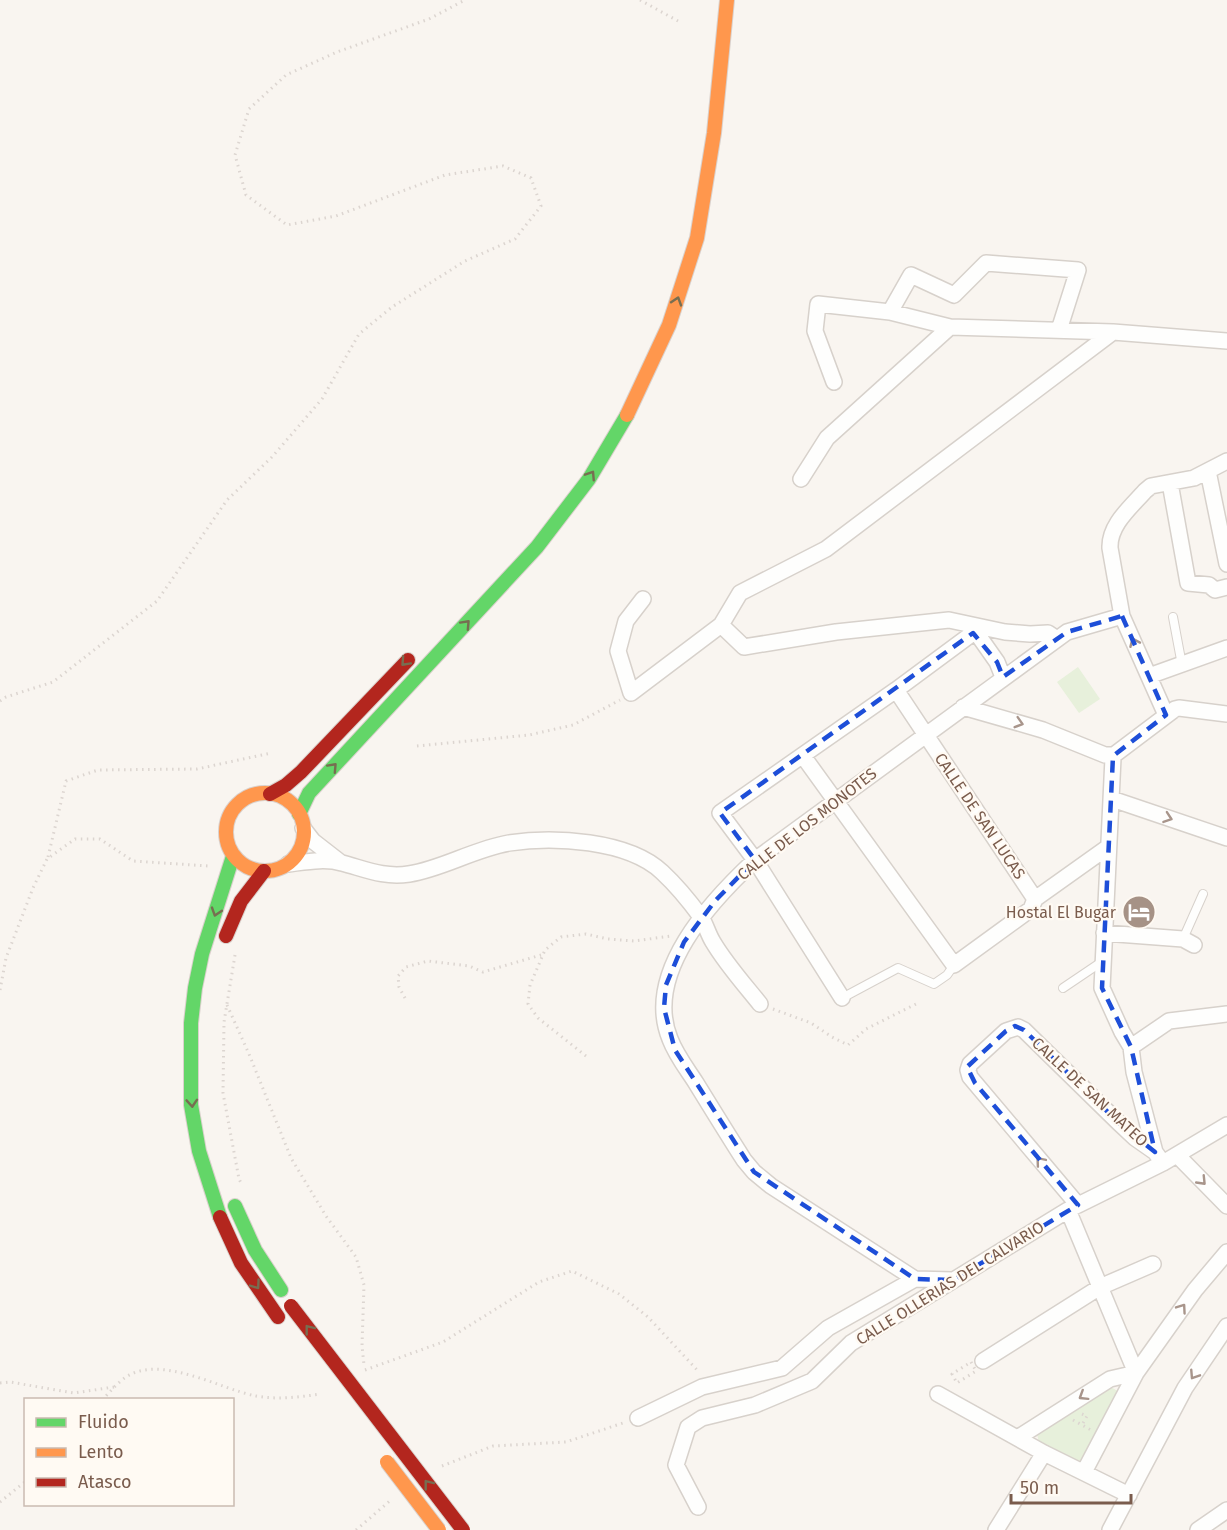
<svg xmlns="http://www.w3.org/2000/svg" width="1227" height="1530" font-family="'Fira Sans',sans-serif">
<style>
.green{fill:#e7f0db}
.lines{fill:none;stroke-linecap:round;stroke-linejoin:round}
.lane-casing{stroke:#d7d1cb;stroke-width:10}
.street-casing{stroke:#d7d1cb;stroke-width:18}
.fast-casing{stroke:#dad1cc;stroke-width:16}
.slow-casing{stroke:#dad1cc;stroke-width:16}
.jam-casing{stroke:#dad1cc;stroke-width:16}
.path{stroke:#dcd5d0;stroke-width:3;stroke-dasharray:1.5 4.5;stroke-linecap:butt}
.lane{stroke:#fefefd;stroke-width:8}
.street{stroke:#fefefd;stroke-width:15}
.fast{stroke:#63d668;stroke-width:14}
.slow{stroke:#ff974d;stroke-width:14}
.jam{stroke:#b3261e;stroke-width:14}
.slow-bridge-casing{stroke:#dad1cc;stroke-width:16;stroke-linecap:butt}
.jam-bridge-casing{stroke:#dad1cc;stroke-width:16;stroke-linecap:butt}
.slow-bridge{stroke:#ff974d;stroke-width:14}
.jam-bridge{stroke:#b3261e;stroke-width:14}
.oneway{stroke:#776e51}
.oneway2{stroke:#a8958b}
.marked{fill:none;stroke:#1d4ed8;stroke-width:4.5;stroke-dasharray:12 8;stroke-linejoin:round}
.labels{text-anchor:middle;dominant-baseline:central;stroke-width:4.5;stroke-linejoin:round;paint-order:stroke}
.street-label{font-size:16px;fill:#7a5c4d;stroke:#fffaf3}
.poi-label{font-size:16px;fill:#7a5c4d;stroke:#fffaf3;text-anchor:end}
</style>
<rect width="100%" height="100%" fill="#f9f5f0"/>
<!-- green -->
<path class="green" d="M1078 667 1100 699 1079 713 1057 682Z
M1111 1387 1119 1392 1081 1464 1039 1443 1037 1434Z"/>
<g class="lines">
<defs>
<path id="lane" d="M1173 617 1182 665
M1183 939 1203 894
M1063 988 1103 961
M842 998 898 968 934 984 947 975 954 965"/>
<path id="street" d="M890 312 911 275 954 295 986 263 1078 270 1059 330
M834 382 815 331 818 304 890 312 950 327
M1208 471 1227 564
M801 479 827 438 950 327 1113 332
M1170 483 1188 583 1209 585 1215 590 1227 587
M643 599 626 621 618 651 631 693 721 625 740 593 826 549 1113 332 1227 341
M1122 616 1110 548C1109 525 1130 508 1145 491L1151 486 1194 478 1227 461
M721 625 744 647 836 632 949 620 1005 632 1030 634 1048 633 1057 639
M1149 676 1227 648
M896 690 1035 899
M963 707 1043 730 1105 755H1114
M803 756 954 965 1031 909 1035 899 1108 847
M1112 799 1227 838
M303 828 313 841 340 862
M288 864C305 862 325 858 342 863 365 869 384 878 409 874 442 869 474 849 509 843 553 836 628 840 662 872 676 885 690 902 701 917 706 925 708 934 713 942 726 964 744 984 760 1004
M1104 933 1183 939 1194 945
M842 998 755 860 720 813 896 690 973 633 978 635 997 662 1003 677
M1131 1047 1169 1021 1227 1014
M1177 1155 1227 1206
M1163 1163 1155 1152 1134 1072 1131 1047 1122 1032 1102 988 1113 758 1114 755 1175 709 1179 708 1227 714
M1078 1205 970 1077 968 1070 970 1064 1006 1031 1018 1027 1024 1030 1119 1123 1135 1138 1155 1152
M1068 1210 1136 1373
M953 1280 915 1279 771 1186 754 1172 744 1160C728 1135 712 1109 696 1083 687 1069 676 1055 670 1039 643 973 711 901 755 860L1067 632 1122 616 1166 715
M983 1361 1100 1287 1153 1264
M938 1394 1044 1453 1129 1495
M638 1418 702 1387 782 1368 828 1328 915 1279
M1019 1437 1110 1379 1136 1373
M1084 1472 1136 1373 1195 1290 1227 1252
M698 1507 676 1465 688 1427 702 1418 755 1405 812 1381 851 1343 1068 1210 1163 1163 1227 1125
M996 1530 1044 1453
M1110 1530 1185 1388 1227 1326
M1198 1530 1227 1510"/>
<path id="fast" d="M299 814 309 793 537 547 589 479 627 415
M235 1206 255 1250 281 1290
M220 1217 199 1151 191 1105V1023L195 988 202 954 233 856"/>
<path id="slow" d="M627 415 669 325 697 238 714 133 727 0
M226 832a39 39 0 1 1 78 0a39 39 0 1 1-78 0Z"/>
<path id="jam" d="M270 794 286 785 301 772 408 660
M226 936 241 901 264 871
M220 1217 241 1263 278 1317"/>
</defs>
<!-- lane casing -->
<use href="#lane" class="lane-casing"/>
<!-- street casing -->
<use href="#street" class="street-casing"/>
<!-- fast casing -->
<use href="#fast" class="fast-casing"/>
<!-- slow casing -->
<use href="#slow" class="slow-casing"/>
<!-- jam casing -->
<use href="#jam" class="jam-casing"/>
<!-- path -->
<path class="path" d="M640 0 678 21
M0 701 6 697 53 682 157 601 227 500 272 457 322 399 359 334 392 307 465 261 515 239 541 206 531 178 503 166 445 175 336 216 287 225 246 195 235 155 249 109 286 75 337 52 429 19 465 0
M417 746 529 735 573 725 620 700
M48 857 66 781 98 770 197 769 271 753
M235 955 224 1022 223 1093 239 1179 242 1185
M0 990 6 958 33 888 47 859 75 839H100L133 861 208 866
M405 998 399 987 398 976 406 967 428 961 469 966 483 972 541 955
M227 1005 249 1054 291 1158 326 1216 356 1257 364 1285 362 1346 364 1365
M773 1009 811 1023 832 1037 848 1045 866 1029 916 1004
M586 1056 538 1018 528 1004 530 985 545 950 561 937 586 934 608 939 634 941 671 936
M971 1362 976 1371 957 1383 952 1374Z
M365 1370 443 1342 539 1282 572 1271 619 1294 648 1317 699 1372
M0 1383 10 1382 74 1393 114 1387
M102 1400C110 1392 117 1383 126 1377 161 1354 220 1389 256 1396 278 1400 299 1397 321 1394
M1082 1414 1087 1416 1082 1425
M1073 1420 1091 1430
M442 1466 493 1446 566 1442 626 1422
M0 1502 26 1481
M356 1530 392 1499"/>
<!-- lane -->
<use href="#lane" class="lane"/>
<!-- street -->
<use href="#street" class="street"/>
<!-- fast -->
<use href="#fast" class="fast"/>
<!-- slow -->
<use href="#slow" class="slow"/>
<!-- jam -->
<use href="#jam" class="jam"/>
<defs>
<path id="slow-bridge" d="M387 1462 439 1530"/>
<path id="jam-bridge" d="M291 1306 463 1530"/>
</defs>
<!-- slow-bridge casing -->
<use href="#slow-bridge" class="slow-bridge-casing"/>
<!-- jam-bridge casing -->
<use href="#jam-bridge" class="jam-bridge-casing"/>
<!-- slow-bridge -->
<use href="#slow-bridge" class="slow-bridge"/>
<!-- jam-bridge -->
<use href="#jam-bridge" class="jam-bridge"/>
</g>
<!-- one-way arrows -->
<defs><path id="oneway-chevron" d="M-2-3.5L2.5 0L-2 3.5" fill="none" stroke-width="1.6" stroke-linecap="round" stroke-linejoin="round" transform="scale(1.5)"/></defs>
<g class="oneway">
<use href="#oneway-chevron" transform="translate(677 301) rotate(-72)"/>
<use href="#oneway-chevron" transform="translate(591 475) rotate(-57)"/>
<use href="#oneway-chevron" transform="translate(466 624) rotate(-47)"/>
<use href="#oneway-chevron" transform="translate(405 662) rotate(133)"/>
<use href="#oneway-chevron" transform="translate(333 767) rotate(-47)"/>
<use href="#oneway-chevron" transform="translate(216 912) rotate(108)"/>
<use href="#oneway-chevron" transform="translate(192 1103) rotate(86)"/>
<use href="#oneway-chevron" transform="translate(256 1285) rotate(55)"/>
<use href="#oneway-chevron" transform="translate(309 1329) rotate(-128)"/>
<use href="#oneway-chevron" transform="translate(428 1484) rotate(-128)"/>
</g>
<g class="oneway2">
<use href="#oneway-chevron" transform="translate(1134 642) rotate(-114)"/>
<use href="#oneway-chevron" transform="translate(1019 723) rotate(17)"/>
<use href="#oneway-chevron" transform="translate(1168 818) rotate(19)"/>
<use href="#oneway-chevron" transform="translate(1040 1161) rotate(-130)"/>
<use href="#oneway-chevron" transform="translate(1202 1181) rotate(46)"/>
<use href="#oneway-chevron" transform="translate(1182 1308) rotate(-55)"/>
<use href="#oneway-chevron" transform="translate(1194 1375) rotate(123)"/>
<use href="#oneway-chevron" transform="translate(1083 1396) rotate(148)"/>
</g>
<!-- marked area -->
<path class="marked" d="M1122 616 1166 715 1113 756 1102 988 1131 1047 1155 1152 1119 1123 1024 1030 1015 1026 1006 1031 967 1067 975 1083 1078 1205 953 1280 915 1279 754 1172 675 1050 664 1008 666 985 684 942 715 901 755 860 720 813 973 633 997 662 1003 677 1067 632Z"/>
<!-- icons -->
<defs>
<symbol id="hotel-disc" viewBox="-11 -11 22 22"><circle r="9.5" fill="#a69286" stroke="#fffaf3"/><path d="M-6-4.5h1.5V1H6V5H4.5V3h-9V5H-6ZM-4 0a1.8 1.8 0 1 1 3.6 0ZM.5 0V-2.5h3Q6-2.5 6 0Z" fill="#fff"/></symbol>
</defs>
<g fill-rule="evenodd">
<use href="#hotel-disc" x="1120" y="893" width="38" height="38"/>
</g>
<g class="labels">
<!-- street labels -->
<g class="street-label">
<text transform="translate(980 816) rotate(56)">CALLE DE SAN LUCAS</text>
<text transform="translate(807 824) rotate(-38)">CALLE DE LOS MONOTES</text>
<text transform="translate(1090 1092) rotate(43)">CALLE DE SAN MATEO</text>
<text transform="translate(950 1283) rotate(-32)">CALLE OLLERIAS DEL CALVARIO</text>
</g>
<!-- poi labels -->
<g class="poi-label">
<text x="1116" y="912">Hostal El Bugar</text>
</g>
</g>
<!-- legend -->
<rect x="24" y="1398" width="210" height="108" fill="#fffaf3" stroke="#cabbb1" stroke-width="1.5"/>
<rect x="36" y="1418" width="30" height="9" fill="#63d668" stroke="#cabbb1" stroke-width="1.5"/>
<text x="78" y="1428" font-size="18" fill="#7a5c4d">Fluido</text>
<rect x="36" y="1448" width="30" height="9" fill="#ff974d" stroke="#cabbb1" stroke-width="1.5"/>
<text x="78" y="1458" font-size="18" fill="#7a5c4d">Lento</text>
<rect x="36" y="1478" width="30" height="9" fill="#b3261e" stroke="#cabbb1" stroke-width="1.5"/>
<text x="78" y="1488" font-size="18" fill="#7a5c4d">Atasco</text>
<!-- scale -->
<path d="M1011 1494v9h120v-9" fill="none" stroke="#7a5c4d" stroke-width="3"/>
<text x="1020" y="1494" font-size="18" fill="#7a5c4d" stroke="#fffaf3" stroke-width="4.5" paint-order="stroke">50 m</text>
</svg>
